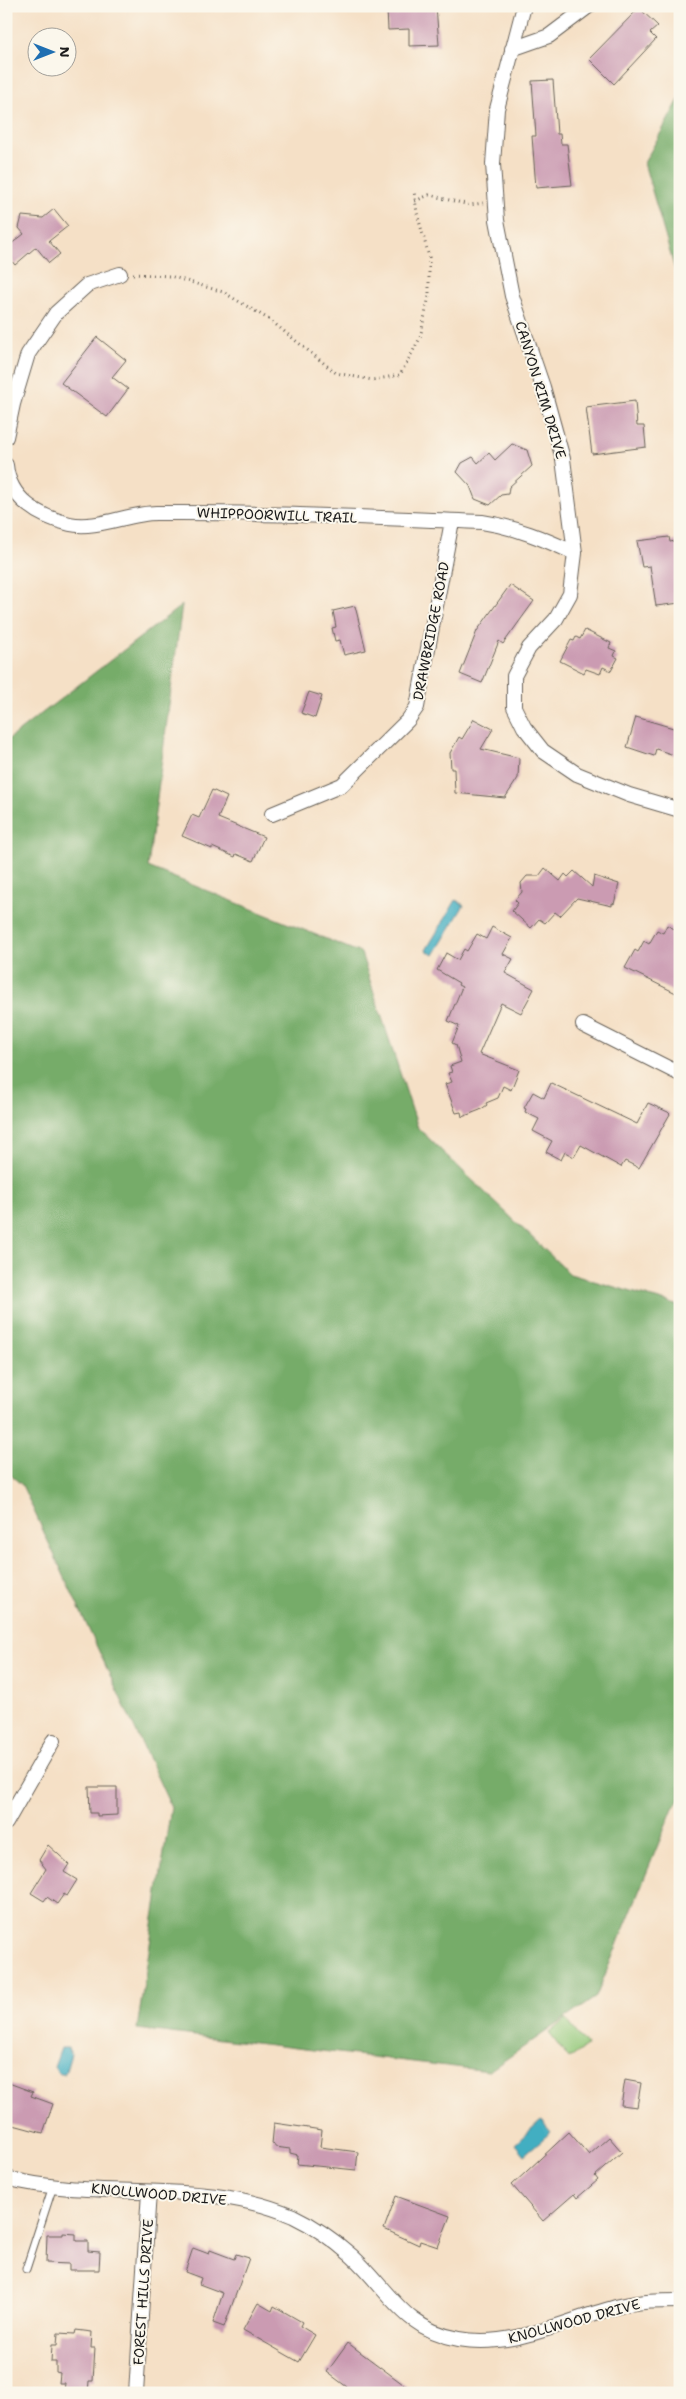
<svg xmlns="http://www.w3.org/2000/svg" width="686" height="2399" font-family="'Shantell Sans',sans-serif">
<style>
.green{fill:#93c879;stroke:#58724a}
.forest{fill:#76ac69;stroke:#496442}
.water{fill:#43aec1;stroke:#30656e}
.building{fill:#cb9bb2}
.lines{fill:none;stroke-linecap:round;stroke-linejoin:round}
.lane-casing{stroke:#686158;stroke-width:9}
.street-casing{stroke:#686158;stroke-width:16}
.path{stroke:#686158;stroke-width:3;stroke-dasharray:1 4;stroke-linecap:butt}
.lane{stroke:#fff;stroke-width:7}
.street{stroke:#fff;stroke-width:14}
.labels{text-anchor:middle;dominant-baseline:central;stroke-width:4;stroke-linejoin:round;paint-order:stroke}
.street-label{font-size:14px;fill:#1c1c1c;stroke:#fbf7ec}
</style>
<rect width="100%" height="100%" fill="#fbf7ec"/>
<filter id="ink" filterUnits="userSpaceOnUse"><feTurbulence type="fractalNoise" baseFrequency=".02" numOctaves="2"/><feDisplacementMap in="SourceGraphic" scale="10" xChannelSelector="R" yChannelSelector="G"/><feConvolveMatrix kernelMatrix="1 2 1 2 8 2 1 2 1" color-interpolation-filters="sRGB"/></filter>
<filter id="wash" filterUnits="userSpaceOnUse"><feTurbulence type="fractalNoise" baseFrequency=".0096" numOctaves="4" result="noise"/><feDisplacementMap in="SourceGraphic" scale="20" xChannelSelector="R" yChannelSelector="G"/><feGaussianBlur stdDeviation="1.12" result="paint"/><feColorMatrix in="noise" values="0 0 0 0 0 0 0 0 0 0 0 0 0 0 0 0 0 1.4 0 .05"/><feComposite in="paint" operator="in"/></filter>
<g filter="url(#wash)">
<rect width="100%" height="100%" fill="#f5e0c6"/>
<!-- green -->
<path class="green" d="M566 2019 587 2046 569 2059 549 2033Z"/>
<!-- forest -->
<path class="forest" d="M680 98V287L644 163Z
M182 605 148 867 361 953 418 1128 570 1274 680 1306V1800L673 1808 596 1997 489 2071 137 2029 171 1807 22 1485 6 1471V741Z"/>
<!-- water -->
<path class="water" d="M456 900 464 905 434 955 426 950Z
M61 2048H68L71 2054 65 2074C59 2075 57 2072 54 2067Z
M541 2120 551 2132 524 2155 515 2144Z"/>
<g id="blocks">
<!-- building -->
<path class="building" d="M407 6H436L439 45 409 46V29L388 30 387 9Z
M639 8 658 26 650 33 656 39 614 84 589 59Z
M553 80 557 134H560L561 144H567L572 185 536 188 532 136H536L532 81Z
M54 209 68 226 49 241 60 254 49 263 36 247 15 265 6 254V248L24 234 19 228 22 216 43 218Z
M97 337 126 360 112 377 128 389 107 417 61 383Z
M635 401 637 426H644L646 447 592 454 586 407Z
M512 444 527 450 532 466 509 487 508 494 501 495 490 505 475 499 470 486 457 472 462 463 473 457 478 463 489 453 495 460Z
M669 537 670 542 680 540V603L656 606 650 566 642 567 637 541Z
M510 585 534 601 503 644 499 641 482 683 460 674 477 631Z
M355 606 366 650 344 655 340 640 335 641 332 628 336 627 333 611Z
M585 630 611 643 609 648 616 651 614 656 618 658 611 671 603 667 600 674 586 669 584 673 560 661 571 640 574 641 576 637 580 639Z
M309 692 322 696 315 718 301 713Z
M636 717 680 730V757L656 749 654 756 627 747Z
M474 719 493 729 481 749 519 758 518 778 505 798 455 793 454 769H451L450 753 459 737 462 739Z
M212 790 227 797 218 818 264 837 253 861 236 854 235 857 212 847V849L182 836 192 815 199 818Z
M545 868 560 881 565 874 568 877 574 871 592 887 594 876 619 884 614 904 612 903V906L577 898 560 916 555 912 545 923 539 919 531 928 512 911 518 903 515 900 522 892 521 883 527 876H539Z
M667 925 680 932V995L625 968 635 950 638 952 644 941 649 944 657 930 663 933Z
M492 927 512 938 503 954 513 959 505 973 534 989 521 1013 501 1003 479 1054 519 1070 511 1090 503 1086 498 1098 486 1103 487 1105 480 1110 462 1117 461 1112 456 1113 445 1084 452 1082 448 1073 452 1072 450 1066 461 1062 456 1045 452 1043 459 1026 448 1021 462 987 458 985 459 983 437 970 446 953 458 960 464 949 467 951 477 934 486 939Z
M551 1083 637 1124 648 1103 668 1112 670 1114 639 1168 625 1161 621 1167 581 1145 574 1157 565 1152 561 1160 546 1152 552 1141 533 1131 539 1119 525 1112 526 1109 524 1108 533 1092 544 1098Z
M89 1787H117V1815L97 1816V1813H90Z
M48 1845 69 1864 64 1872 77 1880 67 1896 64 1894 57 1904 47 1897 44 1901 31 1893 46 1869 39 1860Z
M625 2080 641 2083 637 2107 621 2105Z
M6 2082 33 2092 31 2096 53 2104 43 2133 6 2123Z
M274 2123 322 2130 320 2147 358 2152 356 2170 297 2164 298 2155 290 2153V2149L275 2147V2145L272 2144Z
M569 2132 589 2155 609 2137 622 2152 595 2176 598 2180 577 2198 574 2194 543 2221 512 2185Z
M396 2196 450 2216 438 2247 420 2241 419 2245 384 2229Z
M63 2233 76 2234V2241H88V2251L100 2252 99 2270H69V2264L46 2263 47 2235H63Z
M193 2248 209 2254 210 2250 234 2259 236 2254 249 2258 224 2327 213 2323 223 2293 199 2284 201 2278 185 2272Z
M258 2303 272 2311 274 2306 302 2322 300 2326 315 2335 299 2362 243 2330Z
M76 2330 92 2332 91 2348H95L93 2381H89L88 2393 64 2392 65 2383H59L60 2373 56 2372V2362H51L52 2345H57L58 2333 75 2334Z
M348 2343 415 2393H355L327 2372Z"/>
</g>
</g>
<g filter="url(#ink)">
<use href="#blocks" fill-opacity="0" stroke="#686158" stroke-width="1"/>
<g class="lines">
<defs>
<path id="lane" d="M26 2269 53 2186"/>
<path id="street" d="M524 6 497 109 493 164 497 220 512 296 543 387 563 459 575 553 570 594 556 619 529 648 514 676V707L524 727 543 751 577 774 629 795 680 810
M512 49 549 36 589 6
M6 437 13 404 28 354 56 313 87 285 120 274
M6 465C9 499 39 517 70 524 95 530 130 513 156 513 265 512 373 518 482 522 516 527 544 539 575 553
M272 814 342 785 408 720 417 707 452 521
M583 1025 680 1074
M6 1823 53 1741
M6 2178C99 2202 203 2177 293 2216 314 2226 335 2241 352 2256 390 2291 403 2329 459 2339 515 2349 567 2319 620 2306 640 2301 659 2301 680 2301
M136 2393 149 2192"/>
</defs>
<!-- lane casing -->
<use href="#lane" class="lane-casing"/>
<!-- street casing -->
<use href="#street" class="street-casing"/>
<!-- path -->
<path class="path" d="M415 201 429 195 470 205 483 203
M133 274 170 276 223 292 270 320 336 373 372 380 400 375 420 338 429 296V257L417 213 414 191"/>
<!-- lane -->
<use href="#lane" class="lane"/>
<!-- street -->
<use href="#street" class="street"/>
</g>
</g>
<g class="labels">
<!-- street labels -->
<g class="street-label">
<text transform="translate(541 390) rotate(73)">CANYON RIM DRIVE</text>
<text transform="translate(277 515) rotate(2)">WHIPPOORWILL TRAIL</text>
<text transform="translate(431 631) rotate(-79)">DRAWBRIDGE ROAD</text>
<text transform="translate(159 2194) rotate(5)">KNOLLWOOD DRIVE</text>
<text transform="translate(143 2292) rotate(-86)">FOREST HILLS DRIVE</text>
<text transform="translate(574 2321) rotate(-15)">KNOLLWOOD DRIVE</text>
</g>
</g>
<!-- margin -->
<rect width="686" height="2399" fill="none" stroke="#fbf7ec" stroke-width="25"/>
<!-- north arrow -->
<g transform="translate(52 52) rotate(90)"><circle r="24" fill="#fbf7ec" stroke="#a29f99"/>
<path d="M0-4L9 19L0 12L-9 19Z" fill="#1f6fb2"/>
<text y="-8" font-size="14" font-weight="bold" text-anchor="middle" fill="#1c1c1c">N</text>
</g>
</svg>
